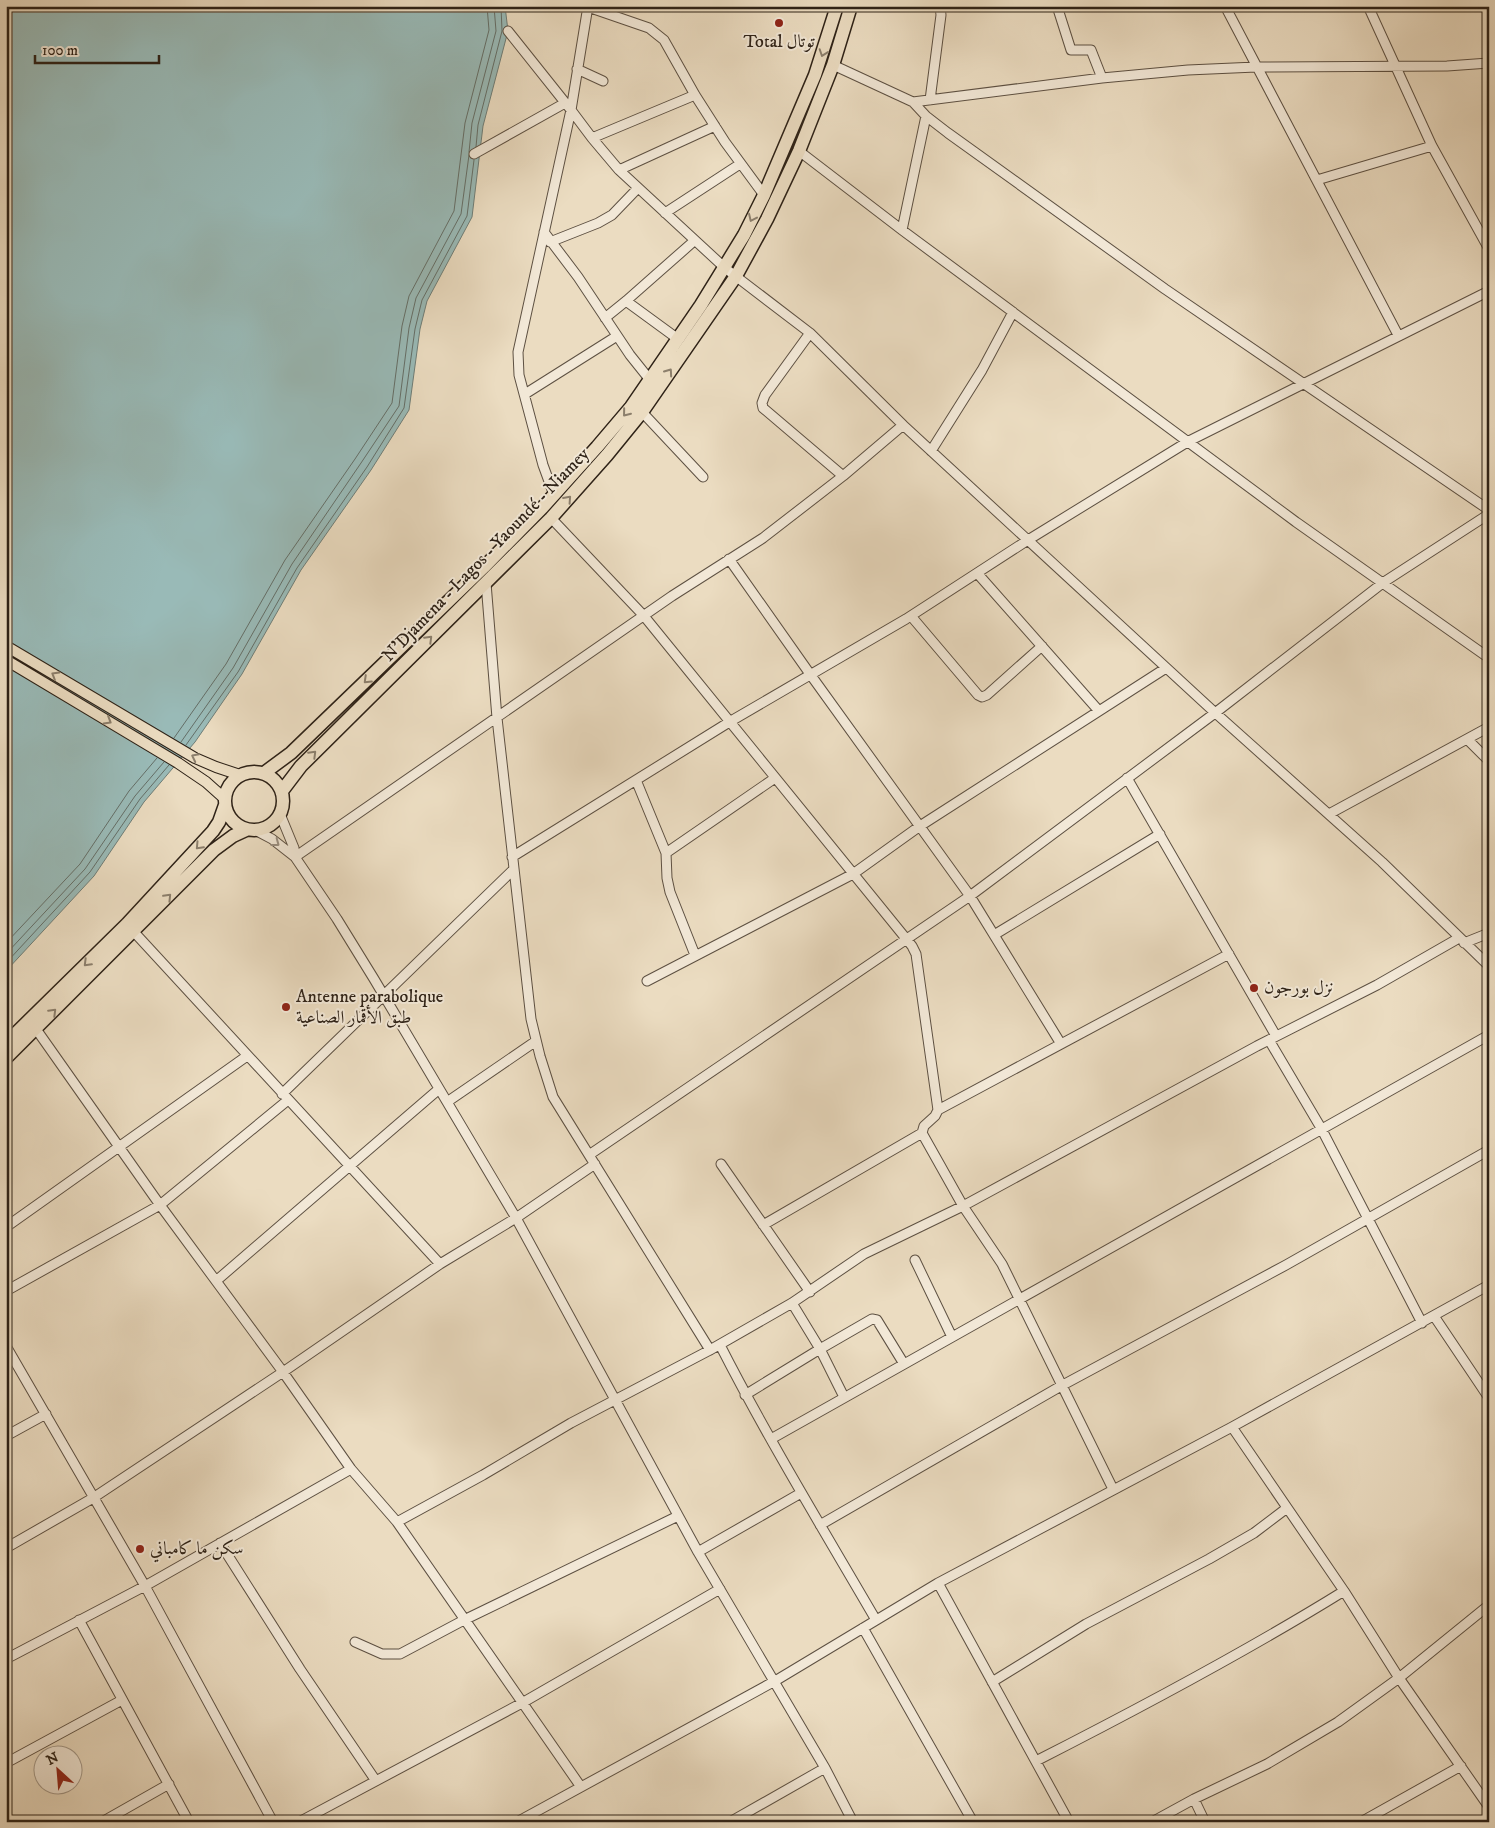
<svg xmlns="http://www.w3.org/2000/svg" width="1495" height="1828" font-family="'IM FELL DW Pica',Amiri,serif">
<style>
.water{fill:#99bab7;stroke:#6e7d77}
.lines{fill:none;stroke-linecap:round;stroke-linejoin:round}
.shore{stroke:#646e67;stroke-width:1}
.minor-casing{stroke:#5d5042;stroke-width:11}
.major-casing{stroke:#2e2217;stroke-width:12}
.highway-casing{stroke:#2e2217;stroke-width:15}
.minor{stroke:#f2e8d7;stroke-width:9}
.major{stroke:#ebdcc1;stroke-width:10}
.highway{stroke:#ebdcc1;stroke-width:12}
.oneway{stroke:#8c7f6c}
.oneway2{stroke:#9a8f81}
.poi-dot{fill:#8f2418;stroke:#f2e8d7;stroke-width:2}
.labels{text-anchor:middle;dominant-baseline:central;stroke-width:4;stroke-linejoin:round;paint-order:stroke}
.poi-label{font-size:18px;fill:#2e2217;stroke:#f2e8d7;text-anchor:start}
.street-label{font-size:18px;fill:#2e2217;stroke:#f2e8d7}
</style>
<rect width="100%" height="100%" fill="#ebdcc1"/>
<filter id="stains"><feTurbulence type="fractalNoise" baseFrequency=".004" numOctaves="4"/><feColorMatrix values="0 0 0 0 .2 0 0 0 0 .09 0 0 0 0 .02 0 0 0 .5 -.17"/></filter>
<radialGradient id="worn" r=".72"><stop offset=".6" stop-color="#630" stop-opacity="0"/><stop offset="1" stop-color="#630" stop-opacity=".3"/></radialGradient>
<!-- water -->
<path class="water" d="M6 6H505L508 31 483 126 472 217 427 301 420 329 409 410 371 470 301 570 242 674 195 742 144 802 94 876 6 971Z"/>
<g class="lines">
<!-- shore -->
<path class="shore" d="M476 147 478 125 502 31 501 6
M469 152 472 123 496 31 494 6
M174 738 226 664 285 560 355 459 392 403 402 326 409 296 454 211 465 123 489 30 487 6
M181 742 233 668 292 564 361 463 399 406 409 328 416 298 461 214 469 155
M186 745 238 672 297 568 367 467 404 408 415 329 422 300 467 216 474 160
M6 943 80 864 129 791 157 758
M6 954 85 869 135 796 164 762
M6 963 90 872 140 799 169 765"/>
<defs>
<path id="minor" d="M1057 6 1071 50H1091L1102 78
M1225 6 1398 335
M1368 6 1432 146 1489 249
M588 7 649 28 664 40 695 95 725 142 764 195
M508 31 571 110 592 138 619 170 725 268 810 333 903 425 1211 709 1382 862 1489 966
M833 65 913 102 926 116 948 133 1165 289 1489 510
M577 69 603 81
M930 100 941 15 940 6
M913 102 1102 78 1188 70 1256 67 1447 66 1489 63
M592 138 695 95
M799 151 902 230 1296 522 1489 658
M474 154 565 103
M619 170 715 126
M1317 180 1432 146
M665 213 740 164
M902 230 926 116
M544 232 578 277 630 355 650 380
M550 242 598 223 612 215 638 188
M626 301 678 339
M605 318 626 301 694 241
M810 333 765 395 762 403 763 408 843 476
M525 394 617 336
M642 412 703 477
M931 451 982 370 1013 312
M554 495 543 465 519 375 518 352 571 110 588 6
M551 518 644 616 912 946 916 954 938 1110
M729 559 810 674 970 896 1061 1044
M977 573 1099 711
M486 583 497 718 531 1019 540 1056 553 1097 710 1350
M911 616 978 695 982 697 987 695 1042 646
M1467 739 1489 761
M1127 778 1276 1036
M636 780 666 853 667 878 670 892 695 955
M280 814 294 848 295 857
M1329 814 1489 727
M255 830 272 839 295 857 337 919 374 979 516 1218 698 1552 825 1768 853 1822
M666 853 775 778
M295 857 672 596 763 538 843 476 903 425
M512 857 731 721 906 619 1028 540 1189 441 1489 291
M134 932 440 1264 516 1218 595 1164
M994 935 1160 834
M1464 943 1489 933
M647 981 853 874 920 826 1166 668
M36 1029 160 1205 283 1372 351 1469 397 1522 581 1787
M1269 1040 1321 1128 1422 1323
M282 1094 514 869
M447 1102 536 1041
M589 1155 970 896 1215 713 1384 582 1489 514
M721 1164 810 1292
M763 1225 922 1133
M6 1227 247 1056
M915 1260 952 1337
M216 1281 439 1089
M6 1291 160 1205 288 1100
M792 1303 820 1349 844 1397
M1434 1316 1489 1398
M720 1345C768 1439 823 1529 876 1620
M6 1346 145 1586 273 1822
M745 1395 820 1349 872 1319 877 1320 904 1364
M1232 1427 1344 1591 1399 1678 1489 1807
M6 1436 46 1414
M771 1439 1489 1035
M1113 1489 1002 1264 963 1206 922 1133 924 1126 935 1116 938 1110 1229 954
M397 1522 483 1475 571 1423 710 1350 792 1303 864 1254 963 1206 1257 1046 1377 985 1459 938
M820 1525 1061 1386 1286 1265 1489 1150
M220 1543 300 1669 376 1781
M6 1548 93 1498 283 1372 440 1264
M698 1552 801 1493
M938 1583 1069 1822
M79 1620 189 1822
M863 1628 973 1822
M355 1642 382 1654H400L464 1620 678 1516
M6 1659 145 1586 351 1469
M992 1682 1086 1624 1209 1559 1254 1533 1287 1508
M1036 1761C1140 1708 1244 1653 1344 1591
M6 1763 122 1700
M1194 1799 1205 1822
M102 1822 169 1784
M299 1822 522 1703 720 1589
M517 1822 775 1681 938 1583 1232 1427 1489 1285
M730 1822 825 1768
M1152 1822 1194 1799 1267 1764 1338 1722 1399 1678 1489 1605
M1361 1822 1461 1766"/>
<path id="major" d="M6 646 195 758 216 767 240 775
M6 660 178 763 206 782 225 799"/>
<path id="highway" d="M225 801a29 29 0 1 1 58 0a29 29 0 1 1-58 0Z
M264 773 291 753 484 567 543 507 597 447 631 407 701 305 744 235 764 195 815 75 837 6
M282 791 301 766 551 518 607 455 642 412 736 276 767 219 799 151 833 65 851 6
M6 1043 127 924 213 831 219 822 225 805
M6 1058 214 850 233 836 246 830"/>
</defs>
<!-- minor casing -->
<use href="#minor" class="minor-casing"/>
<!-- major casing -->
<use href="#major" class="major-casing"/>
<!-- highway casing -->
<use href="#highway" class="highway-casing"/>
<!-- minor -->
<use href="#minor" class="minor"/>
<!-- major -->
<use href="#major" class="major"/>
<!-- highway -->
<use href="#highway" class="highway"/>
</g>
<!-- one-way arrows -->
<defs><path id="oneway-chevron" d="M-2-3.5L2.5 0L-2 3.5" fill="none" stroke-width="1.6" stroke-linecap="round" stroke-linejoin="round" transform="scale(1.25)"/></defs>
<g class="oneway">
<use href="#oneway-chevron" transform="translate(823 53) rotate(109)"/>
<use href="#oneway-chevron" transform="translate(752 218) rotate(115)"/>
<use href="#oneway-chevron" transform="translate(669 372) rotate(-55)"/>
<use href="#oneway-chevron" transform="translate(626 413) rotate(129)"/>
<use href="#oneway-chevron" transform="translate(568 499) rotate(-48)"/>
<use href="#oneway-chevron" transform="translate(429 639) rotate(-45)"/>
<use href="#oneway-chevron" transform="translate(55 675) rotate(-149)"/>
<use href="#oneway-chevron" transform="translate(367 680) rotate(136)"/>
<use href="#oneway-chevron" transform="translate(108 721) rotate(31)"/>
<use href="#oneway-chevron" transform="translate(313 754) rotate(-45)"/>
<use href="#oneway-chevron" transform="translate(195 757) rotate(-153)"/>
<use href="#oneway-chevron" transform="translate(199 846) rotate(133)"/>
<use href="#oneway-chevron" transform="translate(168 897) rotate(-46)"/>
<use href="#oneway-chevron" transform="translate(87 963) rotate(135)"/>
<use href="#oneway-chevron" transform="translate(53 1012) rotate(-45)"/>
</g>
<use class="oneway2" href="#oneway-chevron" transform="translate(276 843) rotate(37)"/>
<!-- markers -->
<g class="poi-dot">
<circle cx="779" cy="23" r="5"/>
<circle cx="1254" cy="988" r="5"/>
<circle cx="286" cy="1007" r="5"/>
<circle cx="140" cy="1549" r="5"/>
</g>
<g class="labels">
<!-- poi labels -->
<g class="poi-label">
<text x="779" y="42" text-anchor="middle">Total توتال</text>
<text x="1264" y="988">نزل بورجون</text>
<text x="296" y="997">Antenne parabolique<tspan x="296" dy="21">طبق الأقمار الصناعية</tspan></text>
<text x="150" y="1549">سكن ما كامباني</text>
</g>
<!-- street labels -->
<g class="street-label">
<text transform="translate(486 555) rotate(-46)">N'Djamena - Lagos - Yaoundé - Niamey</text>
</g>
</g>
<!-- margin -->
<rect width="1495" height="1828" fill="none" stroke="#ebdcc1" stroke-width="25"/>
<rect x="8" y="8" width="1480" height="1813" fill="none" stroke="#2e2217" stroke-width="2.5"/>
<rect x="12" y="12" width="1470" height="1803" fill="none" stroke="#2e2217"/>
<!-- north arrow -->
<g transform="translate(58 1770) rotate(334)"><circle r="24" fill="#f2e8d7" stroke="#a4998a"/>
<path d="M0-4L9 19L0 12L-9 19Z" fill="#8f2418"/>
<text y="-8" font-size="14" font-weight="bold" text-anchor="middle" fill="#2e2217">N</text>
</g>
<!-- scale -->
<path d="M35 55v8h124v-8" fill="none" stroke="#2e2217" stroke-width="2.5"/>
<text x="42" y="55" font-size="15" fill="#2e2217" stroke="#f2e8d7" stroke-width="4" paint-order="stroke">100 m</text>
<rect width="100%" height="100%" filter="url(#stains)"/>
<rect width="100%" height="100%" fill="url(#worn)"/>
</svg>
